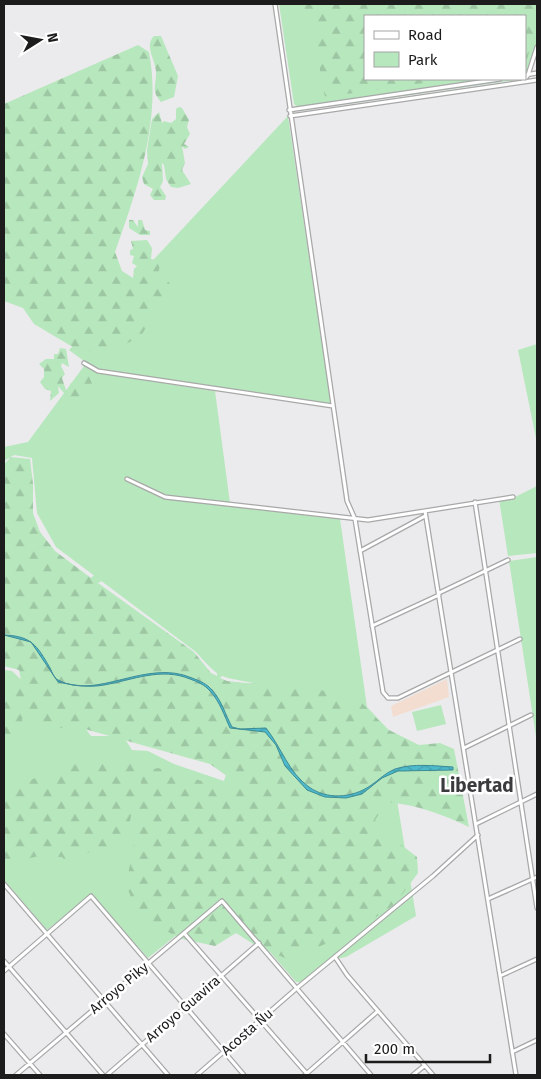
<svg xmlns="http://www.w3.org/2000/svg" width="541" height="1079" font-family="'Fira Sans',sans-serif">
<style>
.education{fill:#f3ddd0}
.green{fill:#b7e7bd}
.forest{fill:url(#forest-firs)}
.water{fill:url(#water-waves);stroke:#3e8b96}
.lines{fill:none;stroke-linecap:round;stroke-linejoin:round}
.street-casing{stroke:#a8a8a9;stroke-width:5.5}
.street{stroke:#fff;stroke-width:3}
.labels{text-anchor:middle;dominant-baseline:central;stroke-width:5;stroke-linejoin:round;paint-order:stroke}
.street-label{font-size:14px;fill:#1c1c1c;stroke:#fff}
.district-label{font-size:19px;font-weight:bold;fill:#3b3b3d;stroke:#fff}
</style>
<defs>
<pattern id="forest-firs" width="22" height="20" patternUnits="userSpaceOnUse" patternTransform="scale(1.25)"><rect width="22" height="20" fill="#b7e7bd"/><path d="M5 1l3.5 6h-7zM16 11l3.5 6h-7z" fill="#9dc6a2"/></pattern>
<pattern id="water-waves" width="16" height="10" patternUnits="userSpaceOnUse" patternTransform="scale(1.25)"><rect width="16" height="10" fill="#4cbacb"/><path d="M0 5q4-4 8 0t8 0" fill="none" stroke="#429fae"/></pattern>
</defs>
<rect width="100%" height="100%" fill="#ebebed"/>
<!-- education -->
<path class="education" d="M447 679 449 697 393 717 391 706Z"/>
<!-- green -->
<path class="green" d="M279 4H537V44L528 71 525 74V16H365V79H493L297 107 294 104Z
M513 79H523L299 111 300 110Z
M288 116 331 404 96 370 69 350Z
M537 344V443L518 350Z
M84 366 98 373 215 391 230 503 165 495 125 477 124 480 165 499 340 519 367 707 398 740 392 770 416 916 346 957 330 960 301 982H296L225 900H220L148 958 92 895 47 930 4 880V670L12 671 49 706 76 716 91 736H123L132 750 148 751 174 764 224 781 253 683C218 676 220 679 196 652L56 547 37 513 32 458 14 455 4 461V447L28 442Z
M537 486V553L508 556 499 499 513 498Z
M537 557V743L509 561Z
M441 705 446 724 417 731 412 712Z"/>
<!-- forest -->
<path class="forest" d="M296 4H537V26L525 66V16H365V79H452L325 97 309 11 301 7 296 8 294 5Z
M154 36H161L178 76 174 97 161 102C150 90 157 84 156 71 155 59 144 46 154 36Z
M138 45 149 52C162 120 137 190 115 252L122 271 133 278 134 269 137 266 132 263 134 256 130 255V250L133 249 131 241 147 240 152 248 151 259 161 261 158 274 163 273 165 282H169L171 289 165 292 163 285 167 299 159 305 161 309 156 310 141 336 126 344 83 353 34 324 23 308 4 301V104Z
M179 107 182 108 189 120 187 127 190 134 184 144 189 147 185 149 182 146 185 163 182 170 191 184 178 188 171 187 166 179 164 165 162 163 163 181 160 187 166 196 165 200H154L150 195 153 189 144 184 142 177 148 164 147 150 152 119 159 112 162 123 164 121 171 123 176 119V109Z
M129 220H133L138 227V220H142L145 230 150 231V235H140L129 228Z
M60 348 66 349 69 367 62 363 61 366 65 374 62 378 66 390 74 391 70 384 74 381 79 383 76 377 84 368 87 370 92 384 91 388 82 387 80 396 74 401 69 399 58 386 59 393 50 401 51 391 45 389 40 382 44 377V369L39 364 46 359H54V354H58Z
M11 457 30 459 33 484V513L40 532 55 551 91 578 96 573 104 576V580L98 583 194 652 211 673 217 676V668L223 675 220 678 227 681 277 686 303 685 360 701 387 729 419 745 440 743 454 749 469 827C442 814 417 805 387 802L375 820 386 833 417 857 418 873 395 904 360 928 290 960 258 947 236 933 215 946 178 938 137 912 126 885 136 834 142 772 158 768 222 787 238 784 210 764 81 728H49L22 718 24 735 9 737 4 733V686L22 685 19 670 4 666V464Z
M109 758 123 768 131 762 139 768 138 783 127 835 112 852H90L67 863 62 857 39 856 4 864V798L6 796C35 772 72 764 109 758Z"/>
<!-- water -->
<path class="water" d="M4 635C31 636 37 645 50 668 52 672 54 678 58 680 97 701 146 658 192 678 200 681 207 684 212 690 222 701 225 714 232 727L240 729 266 728C281 747 289 773 309 787 327 800 352 798 370 786 379 780 385 773 395 769 413 763 435 766 453 767V770L398 771 382 778 362 794 346 798 325 797 307 790 285 766 276 745 265 732 230 728C224 715 220 702 210 691 205 685 198 682 190 679 161 667 133 680 104 685 88 688 73 685 58 682L31 642Z"/>
<g class="lines">
<defs>
<path id="street" d="M275 4 347 501 355 519 383 692 388 698H398L520 639
M525 75 537 73
M523 81 528 75 537 47
M289 110 500 79
M290 116 537 80
M84 363 98 371 333 406
M127 479 165 497 368 520 513 497
M475 502 537 908
M425 511 516 1075
M360 551 425 516
M439 593 508 560
M372 626 439 595
M464 748 531 715
M476 824 537 794
M4 884 168 1075
M488 899 537 877
M184 933 308 1075
M335 957 347 975 433 1075
M4 961 103 1075
M4 971 91 896 244 1075
M500 976 537 959
M4 1034 40 1075
M512 1052 537 1040
M16 1075 222 901 371 1075
M107 1075 259 943
M197 1075 297 988 433 876 478 835
M305 1075 378 1011
M413 1075 424 1066"/>
</defs>
<!-- street casing -->
<use href="#street" class="street-casing"/>
<!-- street -->
<use href="#street" class="street"/>
</g>
<g class="labels">
<!-- street labels -->
<g class="street-label">
<text transform="translate(119 988) rotate(-40)">Arroyo Piky</text>
<text transform="translate(183 1009) rotate(-41)">Arroyo Guavira</text>
<text transform="translate(247 1032) rotate(-41)">Acosta Ñu</text>
</g>
<!-- district labels -->
<g class="district-label">
<text x="477" y="785">Libertad</text>
</g>
</g>
<!-- border -->
<rect width="541" height="1079" fill="none" stroke="#1c1c1c" stroke-width="10"/>
<!-- legend -->
<rect x="364" y="15" width="162" height="65" fill="#ffffff" stroke="#a4a4a4"/>
<rect x="374" y="31" width="25" height="8" fill="#ffffff" stroke="#a4a4a4"/>
<text x="408" y="40" font-size="15" fill="#1c1c1c">Road</text>
<rect x="374" y="52" width="25" height="15" fill="#b7e7bd" stroke="#a4a4a4"/>
<text x="408" y="65" font-size="15" fill="#1c1c1c">Park</text>
<!-- north arrow -->
<g transform="translate(40 40) rotate(79)" stroke="#ffffff" stroke-width="4" paint-order="stroke">
<path d="M0-4L9 19L0 12L-9 19Z" fill="#1c1c1c"/>
<text y="-8" font-size="14" font-weight="bold" text-anchor="middle" fill="#1c1c1c">N</text>
</g>
<!-- scale -->
<path d="M366 1054v8h124v-8" fill="none" stroke="#1c1c1c" stroke-width="2.5"/>
<text x="374" y="1054" font-size="15" fill="#1c1c1c" stroke="#ffffff" stroke-width="4" paint-order="stroke">200 m</text>
</svg>
